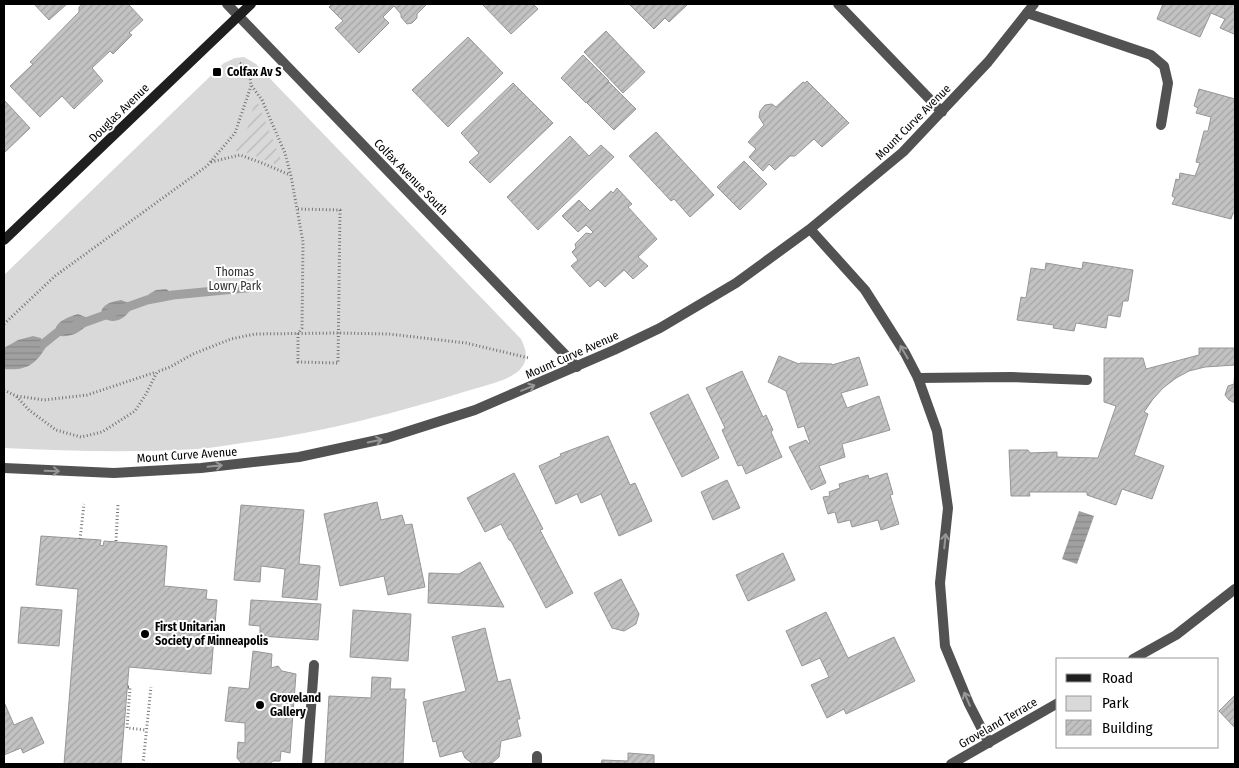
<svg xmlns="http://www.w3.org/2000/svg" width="1239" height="768" font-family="'Fira Sans Condensed',sans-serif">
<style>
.park{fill:#d9d9d9}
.garden{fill:url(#garden-furrows)}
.water{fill:url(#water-rules)}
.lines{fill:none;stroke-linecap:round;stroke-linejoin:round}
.stream{stroke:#a0a0a0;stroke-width:9}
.building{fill:url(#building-hatch);stroke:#969696}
.path{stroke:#747474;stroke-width:3;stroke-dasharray:1 2.5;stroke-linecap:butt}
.lane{stroke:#525252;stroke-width:10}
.street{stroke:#525252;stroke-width:10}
.secondary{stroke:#1f1f1f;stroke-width:10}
.oneway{stroke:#979797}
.poi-dot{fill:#000;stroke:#fff;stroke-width:2}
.labels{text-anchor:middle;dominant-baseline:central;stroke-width:4;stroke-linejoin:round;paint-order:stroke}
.poi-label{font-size:12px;font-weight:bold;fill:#000;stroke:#fff;text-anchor:start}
.street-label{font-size:12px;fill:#000;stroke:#fff}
.park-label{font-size:12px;fill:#303030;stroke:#fff}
</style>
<defs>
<pattern id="garden-furrows" width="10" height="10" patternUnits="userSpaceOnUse" patternTransform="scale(1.25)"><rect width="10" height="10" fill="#d9d9d9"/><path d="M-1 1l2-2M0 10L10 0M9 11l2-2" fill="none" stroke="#b8b8b8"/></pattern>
<pattern id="water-rules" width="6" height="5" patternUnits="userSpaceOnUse" patternTransform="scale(1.25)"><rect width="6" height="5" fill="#a0a0a0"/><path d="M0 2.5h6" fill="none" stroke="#888"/></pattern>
<pattern id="building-hatch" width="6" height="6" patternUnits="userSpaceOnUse" patternTransform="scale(1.25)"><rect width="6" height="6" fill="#c2c2c2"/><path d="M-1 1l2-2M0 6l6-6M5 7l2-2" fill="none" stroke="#a5a5a5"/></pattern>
</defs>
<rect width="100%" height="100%" fill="#fff"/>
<!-- park -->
<path class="park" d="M244 57 256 64 521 339C525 347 529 358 522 367 514 380 482 386 467 391 393 414 320 433 242 443 227 445 212 448 197 449 133 453 68 451 4 448V275L224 63 235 58Z"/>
<!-- garden -->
<path class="garden" d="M258 103 281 160 280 166 245 152 235 151C245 136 251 123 253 105Z"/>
<!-- water -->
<path class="water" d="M166 289 172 293 173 296C167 301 156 303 148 302L146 298 149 294 156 290Z
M121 300 129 303 131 309C116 333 91 315 106 305 110 302 116 301 121 300Z
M78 314 88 318 89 323C81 332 72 337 60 336L56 327C61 319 69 317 78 314Z
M33 336 41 338 43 344 46 347C35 365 26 371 4 369V348L18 340Z
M1079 511 1094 516 1077 564 1062 559Z"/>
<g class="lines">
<!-- stream -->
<path class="stream" d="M43 344 58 332 147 300 173 295 257 287"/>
</g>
<!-- building -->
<path class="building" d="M34 4H67L49 20Z
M83 4H128L143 20 129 33 132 35 113 54 110 51 92 68 103 81 74 109 62 96 40 117 10 86 33 64 30 62 79 12V7Z
M332 4H427L417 14V18L412 23 407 24 401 17V14L394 6 383 17 389 23 359 53 335 28 343 21 329 7Z
M482 4H533L538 9 511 34Z
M629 4H688L669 22 665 18 654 29Z
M1163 4H1235V31L1234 34 1220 28 1225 19 1211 13 1200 37 1157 19Z
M606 31 645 72 623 93 584 52Z
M468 37 503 73 448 127 412 90Z
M583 55 609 81 586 103 561 78Z
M807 81 849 123 822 147 814 139 795 156H790L775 170 769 164 763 171 749 157 756 149 748 142 764 125 759 117 760 111 765 105 772 104 776 107 803 82 805 83Z
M609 82 636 109 614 130 587 103Z
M513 83 553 123 490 183 469 162 479 153 461 133Z
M1199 89 1235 99V214L1233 213 1231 219 1172 204 1175 198 1172 196 1176 179 1179 180 1180 173 1195 176 1200 163 1196 162 1204 131H1208L1211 117 1196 113 1198 108 1194 106Z
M4 100 30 128 4 153Z
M656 132 714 195 690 217 674 199 671 201 629 156Z
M570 136 589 156 601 145 614 157 538 230 507 197Z
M744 161 767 184 740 210 717 187Z
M617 188 632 204 628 207 657 239 638 257 648 266 633 279 624 270 605 287 598 280 590 287 571 266 578 260 572 252 576 248 575 244 586 233 591 234 593 232 586 225 578 232 562 216 579 200 590 211 611 191 613 193Z
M1083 262 1133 270 1128 301H1123L1120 317 1108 315 1106 328 1076 323 1074 331 1053 328 1054 325 1017 320 1021 297 1026 298 1031 268 1045 270 1046 263 1082 269Z
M1199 348H1235V365L1205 367 1189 371 1176 378 1163 388 1153 399 1144 412 1148 414 1134 455 1164 466 1152 499 1122 489 1116 505 1087 495V492H1029L1030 496H1011L1009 450H1028L1030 453 1057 452V457L1098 458 1116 406 1104 402V358H1143L1146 369 1199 355Z
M779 356 799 364 800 363 832 364V365L859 357 868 385 841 393 847 408 879 396 890 430 842 444 845 457 819 466 826 483 811 490 789 447 806 440 809 444 810 443 804 426 798 428 786 391 768 382Z
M1235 368V403L1229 400 1225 395 1228 386 1234 384Z
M742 371 763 417 766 415 773 430 771 432 782 457 746 474 742 465 738 466 722 430 725 428 706 388Z
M688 394 719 458 682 477 650 413Z
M608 436 630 485 635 483 652 521 619 536 601 494 581 503 577 494 556 504 539 466 561 456 560 454Z
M514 473 543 529 540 530 573 593 546 608 511 541 509 540 501 524 485 532 467 498Z
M887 473 893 494 890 495 899 524 881 530 878 520 852 527 850 520 838 523 835 512 828 514 823 497 830 496 829 492 840 488 839 484 868 475 869 479Z
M727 480 740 508 713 520 701 492Z
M377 502 381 520 402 515 405 525 412 524 425 587 388 595 384 576 340 586 324 514Z
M241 505 304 510 299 564 320 566 317 600 282 597 285 569 261 566 260 582 234 580Z
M41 536 101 540 100 545 103 546 104 541 167 546 164 586 207 590 206 599 217 600 211 674 129 667 121 764H64L78 589 36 585Z
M783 553 795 580 748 601 736 575Z
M480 562 504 607 428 603 429 573 459 574Z
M621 579 639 614 636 624 624 631 612 628 594 593Z
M251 600 321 604 318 640 260 636V626L249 625Z
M21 607 62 610 59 646 18 643Z
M353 610 411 614 408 661 350 657Z
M826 612 848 658 894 637 915 681 846 714 844 709 827 718 811 685 829 677 820 658 802 666 786 631Z
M485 628 498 682 510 679 520 719H517L521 736 501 741 499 757 492 763 473 764 465 758 462 751 440 757 436 741 433 742 423 702 466 691 452 637Z
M253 651 272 654 271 668 278 666 282 671 296 674 290 753 281 751 280 761H273L269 764H242L237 758 238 742 245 743V723L225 721 229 687 249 689Z
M372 677 391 678 390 689H405L404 699H406L403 764H325L329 696 371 698Z
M1235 695V728L1219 711Z
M4 702 14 725 32 717 44 743 23 753 21 748 4 755Z
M628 753 654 755V764H601L602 760 628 761Z"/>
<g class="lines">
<!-- path -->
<path class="path" d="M240 63 249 69 251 85 262 100 285 153 291 176 303 242 302 328 298 334V362L338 363 340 210 298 209
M211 162 240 155 262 163 290 175
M4 324 55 276 207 166 235 133 251 86
M4 390 16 396 29 410 56 430 81 437 102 432 135 411 146 394 157 372 170 367 193 354 231 339 255 334 338 333 389 334 466 343 529 358
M17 396 44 400 87 395 156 372
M80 539 84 504
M116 541 118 504
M128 687H130L127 728 146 730
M143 764 151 687"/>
<!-- lane -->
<path class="lane" d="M1027 13 1151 55 1164 66 1168 83 1161 125
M918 378 1011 377 1087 380
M537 764V756"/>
<!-- street -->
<path class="street" d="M227 4 577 367
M838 4 942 112
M810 229 865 290 905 353 918 378 937 431 948 508 940 583 945 646 969 704 989 743
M4 468 114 473 201 468 299 457 387 438 475 410 614 350 660 328 736 283 810 229 903 152 988 62 1034 4
M1133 659 1176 635 1235 589
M307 764 314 665
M951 764 1058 703"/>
<!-- secondary -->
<path class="secondary" d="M4 240 251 4"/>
</g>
<!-- one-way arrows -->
<defs><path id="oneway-shaft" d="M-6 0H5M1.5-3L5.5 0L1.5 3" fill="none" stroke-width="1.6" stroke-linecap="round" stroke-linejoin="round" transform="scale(1.25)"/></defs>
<g class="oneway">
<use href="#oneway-shaft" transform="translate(904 352) rotate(-120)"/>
<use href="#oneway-shaft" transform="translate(528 388) rotate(-23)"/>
<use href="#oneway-shaft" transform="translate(375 441) rotate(-12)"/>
<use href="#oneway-shaft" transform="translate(215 466) rotate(-6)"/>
<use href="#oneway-shaft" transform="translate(52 471) rotate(2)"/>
<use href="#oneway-shaft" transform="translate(945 541) rotate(-84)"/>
<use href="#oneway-shaft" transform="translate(967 699) rotate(-113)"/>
</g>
<!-- markers -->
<g class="poi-dot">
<rect x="212" y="67" width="10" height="10" rx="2.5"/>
<circle cx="145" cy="634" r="5"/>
<circle cx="260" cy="705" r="5"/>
</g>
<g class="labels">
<!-- poi labels -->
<g class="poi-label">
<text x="227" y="72">Colfax Av S</text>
<text x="155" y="627">First Unitarian<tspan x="155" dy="14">Society of Minneapolis</tspan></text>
<text x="270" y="698">Groveland<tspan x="270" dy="14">Gallery</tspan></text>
</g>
<!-- street labels -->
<g class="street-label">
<text transform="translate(119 113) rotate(-44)">Douglas Avenue</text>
<text transform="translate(913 122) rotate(-45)">Mount Curve Avenue</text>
<text transform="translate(411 177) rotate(46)">Colfax Avenue South</text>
<text transform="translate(572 355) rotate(-24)">Mount Curve Avenue</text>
<text transform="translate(187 455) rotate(-4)">Mount Curve Avenue</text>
<text transform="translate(998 723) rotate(-30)">Groveland Terrace</text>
</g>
<!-- park labels -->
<g class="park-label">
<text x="235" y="272">Thomas<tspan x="235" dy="14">Lowry Park</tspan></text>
</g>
</g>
<!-- border -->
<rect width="1239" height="768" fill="none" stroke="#000000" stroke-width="10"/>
<!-- legend -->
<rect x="1056" y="658" width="162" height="90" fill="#ffffff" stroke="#999999"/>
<rect x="1066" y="674" width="25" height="8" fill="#1f1f1f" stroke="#999999"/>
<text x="1102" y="683" font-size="15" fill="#000000">Road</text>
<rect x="1066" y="696" width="25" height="15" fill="#d9d9d9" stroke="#999999"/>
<text x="1102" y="708" font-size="15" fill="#000000">Park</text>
<rect x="1066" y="720" width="25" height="15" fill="url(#building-hatch)" stroke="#999999"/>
<text x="1102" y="733" font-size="15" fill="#000000">Building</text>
</svg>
